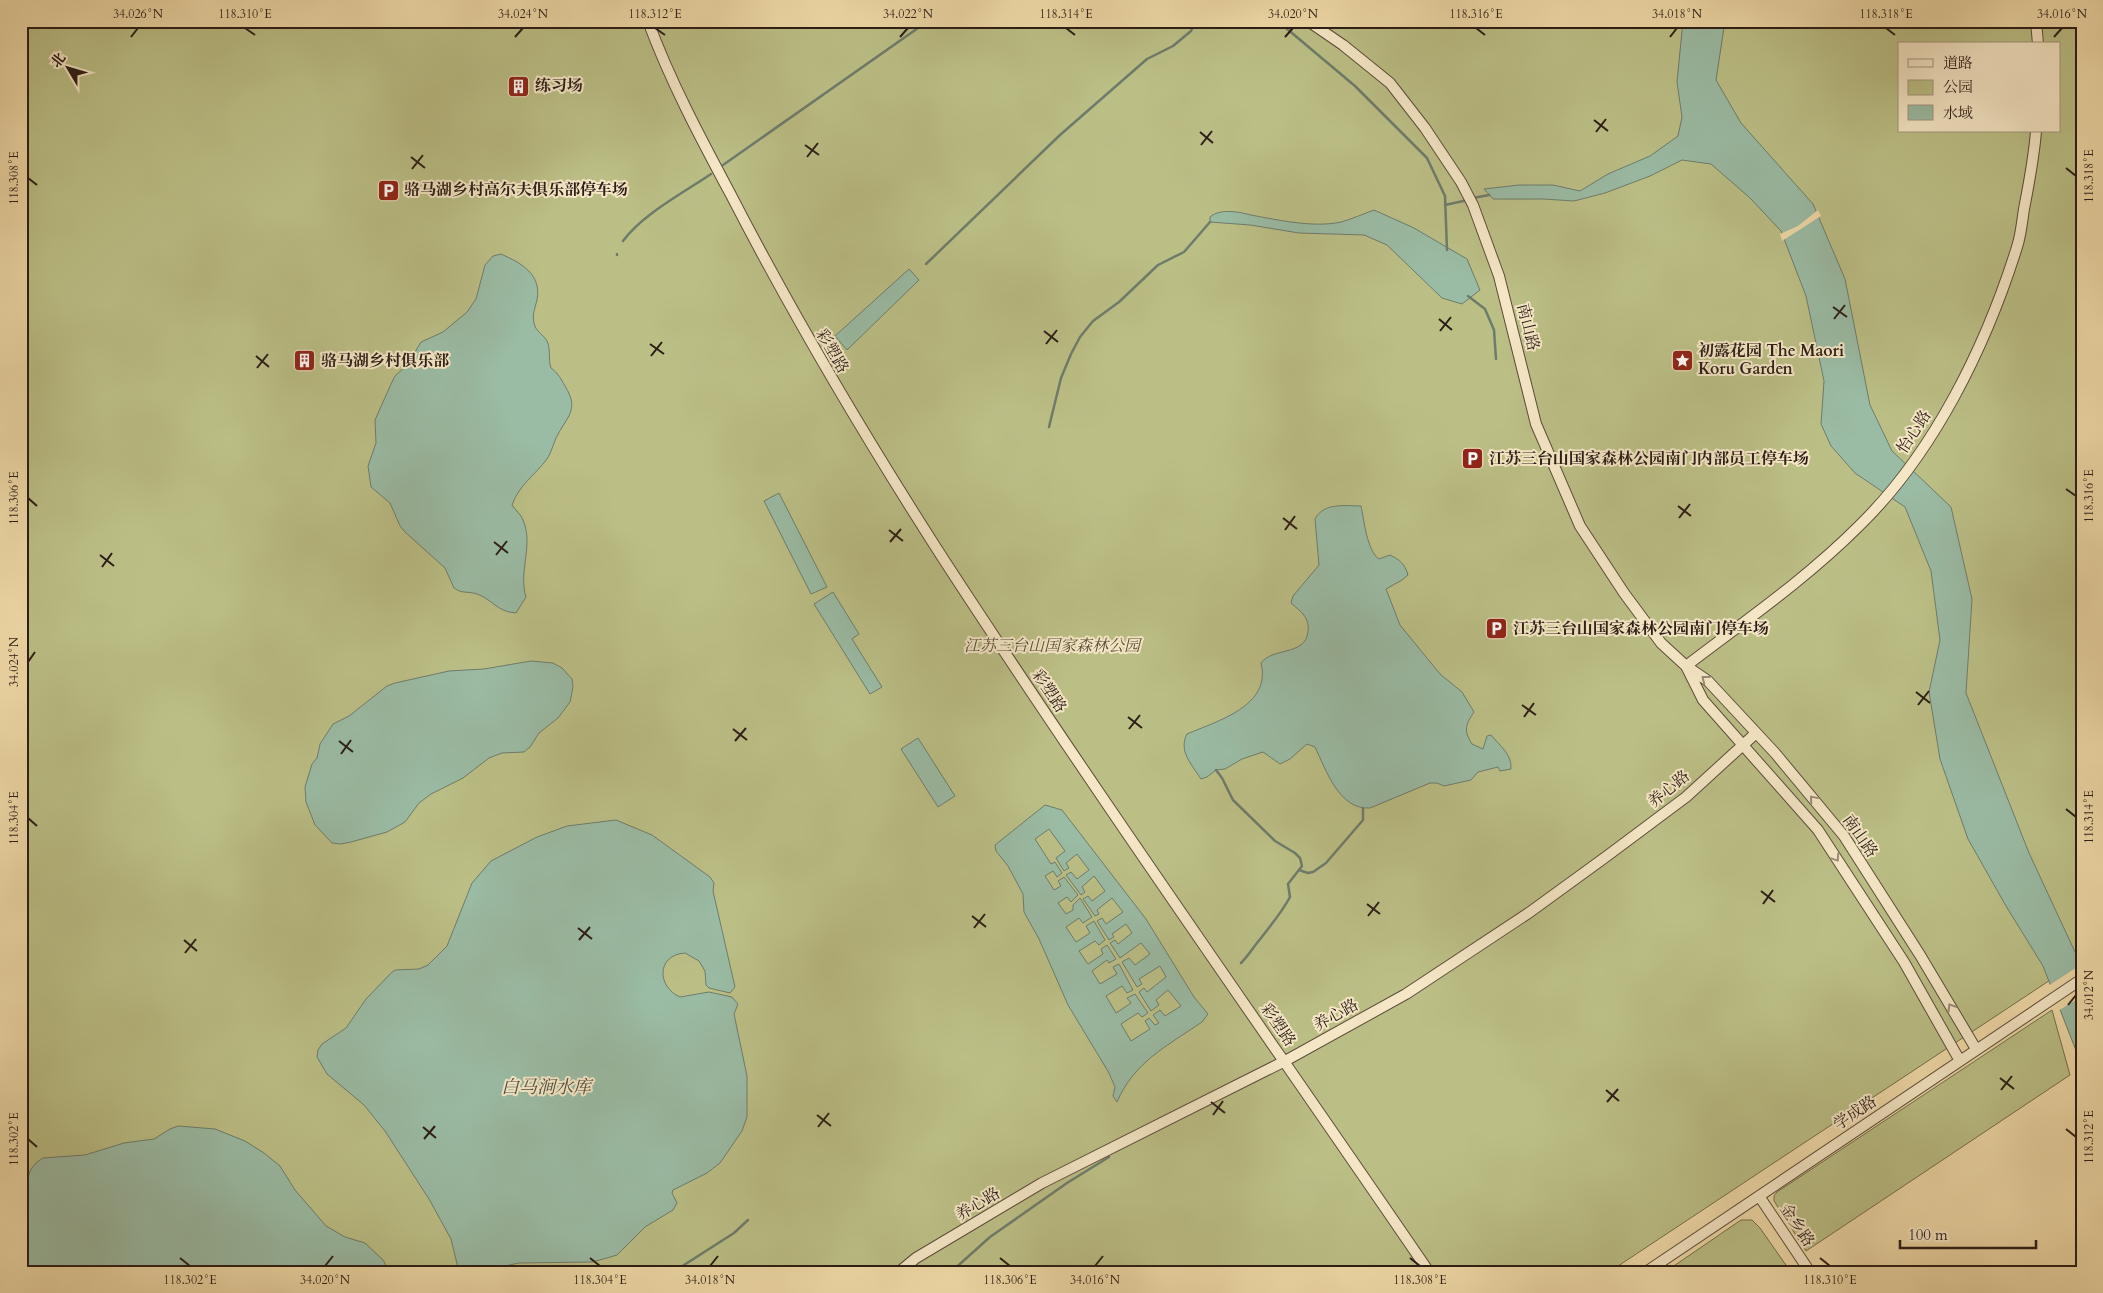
<svg xmlns="http://www.w3.org/2000/svg" width="2103" height="1293" font-family="Cardo,'Noto Serif SC',serif">
<style>
.green{fill:#bbbf86;stroke:#736e4e;fill-rule:evenodd}
.water{fill:#9abba4;stroke:#6e7c6b;fill-rule:evenodd}
.pier{fill:#efdaa8}
.lines{fill:none;stroke-linecap:round;stroke-linejoin:round}
.stream{stroke:#6e7c6b;stroke-width:2.5}
.minor-casing{stroke:#5c4c3a;stroke-width:12}
.minor{stroke:#f5e7c6;stroke-width:10}
.oneway{stroke:#9a8c77}
.ticks{fill:none;stroke:#2b1d16;stroke-width:2}
.labels{text-anchor:middle;dominant-baseline:central;stroke-width:4;stroke-linejoin:round;paint-order:stroke}
.poi-label{font-size:16px;font-weight:bold;fill:#2b1d16;stroke:#f5e7c6;text-anchor:start}
.street-label{font-size:16px;fill:#2b1d16;stroke:#f5e7c6}
.park-label{font-size:16px;font-style:italic;fill:#564e38;stroke:#f5e7c6}
.water-label{font-size:18px;font-style:italic;fill:#4c4c41;stroke:#f5e7c6}
.neatline{fill:none;stroke:#2b1d16;stroke-width:2}
.ticks-label{font-size:12px;text-anchor:middle;fill:#2b1d16}
</style>
<rect width="100%" height="100%" fill="#efdaa8"/>
<filter id="stains"><feTurbulence type="fractalNoise" baseFrequency=".004" numOctaves="4"/><feColorMatrix values="0 0 0 0 .2 0 0 0 0 .09 0 0 0 0 .02 0 0 0 .5 -.17"/></filter>
<radialGradient id="worn" r=".72"><stop offset=".6" stop-color="#630" stop-opacity="0"/><stop offset="1" stop-color="#630" stop-opacity=".3"/></radialGradient>
<!-- green -->
<path class="green" d="M21 21H2082V959L1609 1272H21ZM1899 44H2059V131H1899Z
M2052 1010 2070 1075 1806 1251 1774 1201V1196L1777 1192Z
M1741 1220H1752L1760 1228 1788 1268 1782 1272H1665Z"/>
<!-- water -->
<path class="water" d="M1683 21H1725L1716 80 1741 123 1813 204 1845 279 1870 405 1892 451 1951 507 1972 599 1966 693 2029 853 2082 967V1066L2043 966 2006 906 1968 839 1940 759 1929 692 1940 640 1931 571 1905 507 1855 473 1831 446 1821 424 1824 381 1806 296 1781 231 1750 198 1711 164 1682 160 1650 176 1605 193 1574 201 1543 199H1493L1484 189 1519 185H1553L1580 191 1608 174 1650 156 1678 136 1682 117 1677 82Z
M1374 210 1414 228 1467 259 1480 290 1462 304 1442 298 1387 245 1364 235 1299 233 1250 225 1210 222V217C1220 208 1240 212 1251 215 1278 220 1314 228 1341 222 1352 219 1363 214 1374 210Z
M501 254C521 263 542 274 537 300 535 308 532 315 534 323 535 331 544 335 547 341 551 349 548 360 551 368 558 373 561 379 565 386 580 410 567 416 556 438 553 445 551 453 547 459 535 475 519 485 512 505 515 510 521 514 523 520 534 545 518 572 526 597L516 613C497 612 492 599 477 594 468 591 462 594 454 588L445 568 405 532 400 526 390 503 371 487 368 466 376 443 375 420 391 384 395 376 407 365 421 342 443 332 467 312 476 299 485 265 493 256Z
M909 269 919 280 847 350 835 336Z
M779 493 827 587 811 594 764 501Z
M1361 506C1364 520 1367 551 1379 559L1390 555C1400 560 1405 564 1408 575L1402 580 1386 589 1400 625 1440 674 1462 692 1474 712C1466 724 1463 730 1472 744L1483 749 1487 736 1491 735C1500 746 1512 754 1511 769L1500 771 1498 767 1478 772 1471 780 1444 786 1437 783H1430L1370 808C1339 810 1326 770 1315 747L1307 744 1290 759 1280 764 1263 752 1242 759 1225 769 1216 770 1207 777 1201 779C1192 765 1178 751 1187 734 1217 721 1272 706 1261 663 1273 647 1305 656 1308 632 1310 617 1301 612 1291 603L1293 596 1319 565 1315 519C1324 502 1345 506 1361 506Z
M833 592 859 634 852 639 882 687 870 694 814 604Z
M531 661 553 663 562 668 572 679 573 687 570 702 558 718 539 733 530 747 524 752 502 753 489 758 463 778 431 794 419 803 405 822 387 832 351 842 341 844 332 843 315 825 306 802 305 787 312 764 317 758 320 744 333 724 349 716 387 686 395 683 449 671 484 669Z
M918 738 955 796 938 807 901 749Z
M1045 805 1062 810 1146 919 1194 997 1208 1014 1202 1022C1167 1046 1134 1062 1117 1102L1113 1096 1115 1087 1109 1073 1068 1005 1039 939 1024 912 1023 894 1008 866 996 851 995 845ZM1049 829 1065 851 1056 858 1064 871 1069 868 1066 863 1077 854 1089 870 1077 879 1071 872 1066 875 1081 895 1085 892 1082 887 1094 876 1105 891 1092 901 1088 896 1083 899 1095 916 1099 914 1097 910 1112 898 1123 912 1106 924 1102 918 1097 921 1109 940 1114 937 1112 934 1126 924 1132 933 1118 944 1115 940 1110 943 1120 958 1141 943 1150 954 1135 965 1129 958 1122 962 1137 987 1142 984 1139 979 1160 966 1166 977 1147 992 1144 988 1139 992 1151 1011 1159 1005 1156 1000 1168 990 1181 1006 1165 1016 1160 1010 1153 1015 1159 1023 1155 1025 1149 1018 1145 1021 1150 1029 1131 1041 1121 1024 1138 1013 1142 1017 1148 1013 1135 994 1127 998 1131 1003 1116 1013 1106 996 1122 986 1127 993 1133 990 1119 964 1113 967 1117 974 1100 984 1092 971 1107 960 1109 963 1116 959 1107 945 1101 949 1103 954 1088 964 1079 951 1095 941 1099 945 1105 940 1094 921 1086 926 1090 933 1076 942 1066 927 1079 918 1083 923 1092 917 1080 898 1073 905V910L1066 914 1058 903 1067 897 1071 902 1078 895 1064 877 1058 881 1061 886 1054 890 1045 876 1053 871 1057 877 1062 873 1055 862 1051 864 1035 839Z
M616 820 652 835 710 877 714 883 713 891 735 987 730 993 709 988 706 985 705 971 699 961 685 953C656 955 657 987 680 997L709 992 732 997 738 1004 734 1014 747 1076V1117L742 1131 720 1163 707 1173 673 1190 672 1193 677 1203 673 1210 645 1227 617 1255 607 1258 592 1262 519 1263 505 1266 497 1272H459L451 1239 429 1199 385 1131 364 1105 327 1074 317 1057 318 1050 322 1044 346 1028 366 999 391 973 395 970 419 969 428 965 447 946 472 883 491 861 537 837 567 826Z
M178 1126 215 1129 245 1141 264 1153 280 1166 295 1190 326 1226 345 1237 365 1243 383 1260 390 1272H21V1197L31 1169 37 1162 43 1158 85 1155 124 1143 154 1139 170 1129Z"/>
<!-- pier -->
<path class="pier" d="M1818 210 1821 216 1782 241 1780 234 1798 226Z
M2082 964V996L2058 1011 2048 986Z"/>
<g class="lines">
<!-- stream -->
<path class="stream" d="M1274 21 1280 23 1355 86 1427 158 1445 196 1447 250
M723 165 928 21
M1473 198 1489 195
M1445 205 1468 200
M623 241C643 214 683 193 711 174
M617 255V254
M926 264 1060 135 1147 59 1173 46 1191 31 1195 21
M1468 296 1485 309 1494 330 1496 359
M1049 427 1061 378 1071 354 1080 337 1093 321 1119 302 1158 265 1184 252 1210 222
M1216 770 1222 778 1233 800 1275 841 1295 853 1300 858 1302 866 1288 884 1290 897C1282 912 1271 925 1261 938 1254 946 1249 955 1241 963
M1299 870 1308 873 1313 872 1326 863 1363 820V808
M673 1272 734 1233 748 1220
M951 1272 990 1237 1067 1183 1109 1157"/>
<defs>
<path id="minor" d="M648 21C670 81 701 139 731 195 796 321 868 442 944 560 1101 801 1267 1035 1429 1272
M1308 21 1343 45 1390 83 1425 128 1461 182 1473 205 1499 276 1536 424 1580 526 1624 593 1661 643 1686 666C1745 621 1806 579 1859 526 1934 453 1986 346 2017 247 2021 235 2022 222 2024 209 2029 183 2034 158 2036 131
M2036 21 2038 44
M1960 1061 1904 962 1818 830 1703 700 1686 666 1708 681 1775 753 1844 836 1920 955 1976 1049
M1759 1196 1810 1272
M899 1272 916 1258 1042 1183 1285 1061 1406 994 1530 912 1607 856 1686 797 1755 734
M1646 1272 2082 979"/>
</defs>
<!-- minor casing -->
<use href="#minor" class="minor-casing"/>
<!-- minor -->
<use href="#minor" class="minor"/>
</g>
<!-- one-way arrows -->
<defs><path id="oneway-chevron" d="M-2-3.5L2.5 0L-2 3.5" fill="none" stroke-width="1.6" stroke-linecap="round" stroke-linejoin="round" transform="scale(1.25)"/></defs>
<g class="oneway">
<use href="#oneway-chevron" transform="translate(1705 679) rotate(-142)"/>
<use href="#oneway-chevron" transform="translate(1813 799) rotate(-130)"/>
<use href="#oneway-chevron" transform="translate(1836 858) rotate(56)"/>
<use href="#oneway-chevron" transform="translate(1951 1007) rotate(-121)"/>
</g>
<!-- ticks -->
<path class="ticks" d="M245 28 255 35M655 28 665 35M1066 28 1075 35M1476 28 1485 35M1886 28 1895 35M131 37 138 28M515 37 523 28M900 37 908 28M1285 37 1293 28M1670 37 1677 28M2054 37 2062 28M1594 120 1608 131M1200 132 1213 143M1596 132 1606 119M805 145 819 155M1201 145 1212 131M411 157 425 168M807 157 818 143M2066 168 2076 176M412 169 423 155M28 178 37 185M1833 307 1847 317M1439 319 1452 330M1834 319 1845 305M1044 331 1058 342M1440 331 1451 317M650 344 664 354M1046 344 1057 330M256 356 269 367M651 356 662 342M257 368 268 354M2066 489 2076 496M28 498 37 506M1678 506 1691 516M1283 518 1297 529M1679 518 1690 504M889 530 903 541M1285 530 1295 516M494 542 508 553M890 542 901 529M100 555 114 566M496 555 507 541M102 567 112 553M28 662 35 652M1916 692 1930 703M1522 705 1536 715M1918 705 1929 691M1128 717 1142 728M1524 717 1534 703M733 729 747 740M1129 729 1140 715M339 741 353 752M735 741 746 728M341 754 351 740M2066 809 2076 817M28 818 37 826M1761 891 1775 902M1367 904 1380 914M1763 904 1773 890M972 916 986 927M1368 916 1379 902M578 928 592 939M974 928 985 914M184 940 197 951M579 940 590 927M185 953 196 939M2068 1005 2076 995M2000 1078 2014 1089M1606 1090 1619 1101M2001 1090 2012 1076M1211 1102 1225 1113M1607 1102 1618 1089M817 1115 831 1126M1213 1115 1223 1101M423 1127 436 1138M818 1127 829 1113M2066 1129 2076 1137M28 1139 37 1147M424 1139 435 1126M180 1258 190 1266M590 1258 600 1266M1000 1258 1010 1266M1410 1258 1420 1266M1820 1258 1830 1266M325 1266 333 1256M710 1266 718 1256M1095 1266 1103 1256"/>
<!-- icons -->
<defs>
<symbol id="building-square" viewBox="-11 -11 22 22"><rect x="-9" y="-9" width="18" height="18" rx="4" fill="#8f2418" stroke="#f5e7c6"/><path d="M-4-6H4V6H1V3H-1V6H-4ZM-2.5-4.3h1.7v1.8h-1.7ZM.8-4.3h1.7v1.8H.8ZM-2.5-1h1.7V.8h-1.7ZM.8-1h1.7V.8H.8Z" fill="#fff"/></symbol>
<symbol id="parking-square" viewBox="-11 -11 22 22"><rect x="-9" y="-9" width="18" height="18" rx="4" fill="#8f2418" stroke="#f5e7c6"/><path d="M-3.5-5.5H1a3.5 3.5 0 0 1 0 7H-1V5.5H-3.5ZM-1-3.4V-.6H.8a1.4 1.4 0 0 0 0-2.8Z" fill="#fff"/></symbol>
<symbol id="sight-square" viewBox="-11 -11 22 22"><rect x="-9" y="-9" width="18" height="18" rx="4" fill="#8f2418" stroke="#f5e7c6"/><path d="M0-6L1.8-2.2L6-1.7L2.9 1.2L3.7 5.4L0 3.3L-3.7 5.4L-2.9 1.2L-6-1.7L-1.8-2.2Z" fill="#fff"/></symbol>
</defs>
<g fill-rule="evenodd">
<use href="#building-square" x="506" y="74" width="25" height="25"/>
<use href="#parking-square" x="376" y="178" width="25" height="25"/>
<use href="#sight-square" x="1670" y="348" width="25" height="25"/>
<use href="#building-square" x="292" y="348" width="25" height="25"/>
<use href="#parking-square" x="1460" y="446" width="25" height="25"/>
<use href="#parking-square" x="1484" y="616" width="25" height="25"/>
</g>
<g class="labels">
<!-- poi labels -->
<g class="poi-label">
<text x="535" y="86">练习场</text>
<text x="404" y="190">骆马湖乡村高尔夫俱乐部停车场</text>
<text x="1698" y="351">初露花园 The Maori<tspan x="1698" dy="18">Koru Garden</tspan></text>
<text x="321" y="361">骆马湖乡村俱乐部</text>
<text x="1489" y="459">江苏三台山国家森林公园南门内部员工停车场</text>
<text x="1513" y="629">江苏三台山国家森林公园南门停车场</text>
</g>
<!-- street labels -->
<g class="street-label">
<text transform="translate(1528 327) rotate(76)">南山路</text>
<text transform="translate(832 351) rotate(60)">彩塑路</text>
<text transform="translate(1914 432) rotate(-57)">怡心路</text>
<text transform="translate(1049 691) rotate(56)">彩塑路</text>
<text transform="translate(1669 789) rotate(-39)">养心路</text>
<text transform="translate(1860 836) rotate(55)">南山路</text>
<text transform="translate(1336 1015) rotate(-29)">养心路</text>
<text transform="translate(1278 1025) rotate(55)">彩塑路</text>
<text transform="translate(1855 1113) rotate(-34)">学成路</text>
<text transform="translate(978 1204) rotate(-31)">养心路</text>
<text transform="translate(1797 1225) rotate(56)">金乡路</text>
</g>
<!-- park labels -->
<g class="park-label">
<text x="1052" y="646">江苏三台山国家森林公园</text>
</g>
<!-- water labels -->
<g class="water-label">
<text x="546" y="1087">白马涧水库</text>
</g>
</g>
<!-- margin -->
<rect width="2103" height="1293" fill="none" stroke="#efdaa8" stroke-width="55"/>
<!-- legend -->
<rect x="1898" y="42" width="162" height="90" fill="#f5e7c6" stroke="#a49680"/>
<rect x="1908" y="59" width="25" height="8" fill="#f5e7c6" stroke="#a49680"/>
<text x="1943" y="68" font-size="15" fill="#2b1d16">道路</text>
<rect x="1908" y="80" width="25" height="15" fill="#bbbf86" stroke="#a49680"/>
<text x="1943" y="92" font-size="15" fill="#2b1d16">公园</text>
<rect x="1908" y="105" width="25" height="15" fill="#9abba4" stroke="#a49680"/>
<text x="1943" y="118" font-size="15" fill="#2b1d16">水域</text>
<!-- north arrow -->
<g transform="translate(68 68) rotate(308)" stroke="#f5e7c6" stroke-width="4" paint-order="stroke">
<path d="M0-4L9 19L0 12L-9 19Z" fill="#2b1d16"/>
<text y="-8" font-size="14" font-weight="bold" text-anchor="middle" fill="#2b1d16">北</text>
</g>
<!-- scale -->
<path d="M1900 1240v8h136v-8" fill="none" stroke="#2b1d16" stroke-width="2.5"/>
<text x="1908" y="1240" font-size="15" fill="#2b1d16" stroke="#f5e7c6" stroke-width="4" paint-order="stroke">100 m</text>
<rect x="28" y="28" width="2048" height="1238" class="neatline"/>
<g class="ticks-label">
<text x="138" y="18">34.026°N</text>
<text x="245" y="18">118.310°E</text>
<text x="523" y="18">34.024°N</text>
<text x="655" y="18">118.312°E</text>
<text x="908" y="18">34.022°N</text>
<text x="1066" y="18">118.314°E</text>
<text x="1293" y="18">34.020°N</text>
<text x="1476" y="18">118.316°E</text>
<text x="1677" y="18">34.018°N</text>
<text x="1886" y="18">118.318°E</text>
<text x="2062" y="18">34.016°N</text>
<text transform="translate(2089 176) rotate(-90)" y="4">118.318°E</text>
<text transform="translate(14 178) rotate(-90)" y="4">118.308°E</text>
<text transform="translate(2089 496) rotate(-90)" y="4">118.316°E</text>
<text transform="translate(14 498) rotate(-90)" y="4">118.306°E</text>
<text transform="translate(14 662) rotate(-90)" y="4">34.024°N</text>
<text transform="translate(2089 817) rotate(-90)" y="4">118.314°E</text>
<text transform="translate(14 818) rotate(-90)" y="4">118.304°E</text>
<text transform="translate(2089 995) rotate(-90)" y="4">34.012°N</text>
<text transform="translate(2089 1137) rotate(-90)" y="4">118.312°E</text>
<text transform="translate(14 1139) rotate(-90)" y="4">118.302°E</text>
<text x="190" y="1284">118.302°E</text>
<text x="325" y="1284">34.020°N</text>
<text x="600" y="1284">118.304°E</text>
<text x="710" y="1284">34.018°N</text>
<text x="1010" y="1284">118.306°E</text>
<text x="1095" y="1284">34.016°N</text>
<text x="1420" y="1284">118.308°E</text>
<text x="1830" y="1284">118.310°E</text>
</g>
<rect width="100%" height="100%" filter="url(#stains)"/>
<rect width="100%" height="100%" fill="url(#worn)"/>
</svg>
